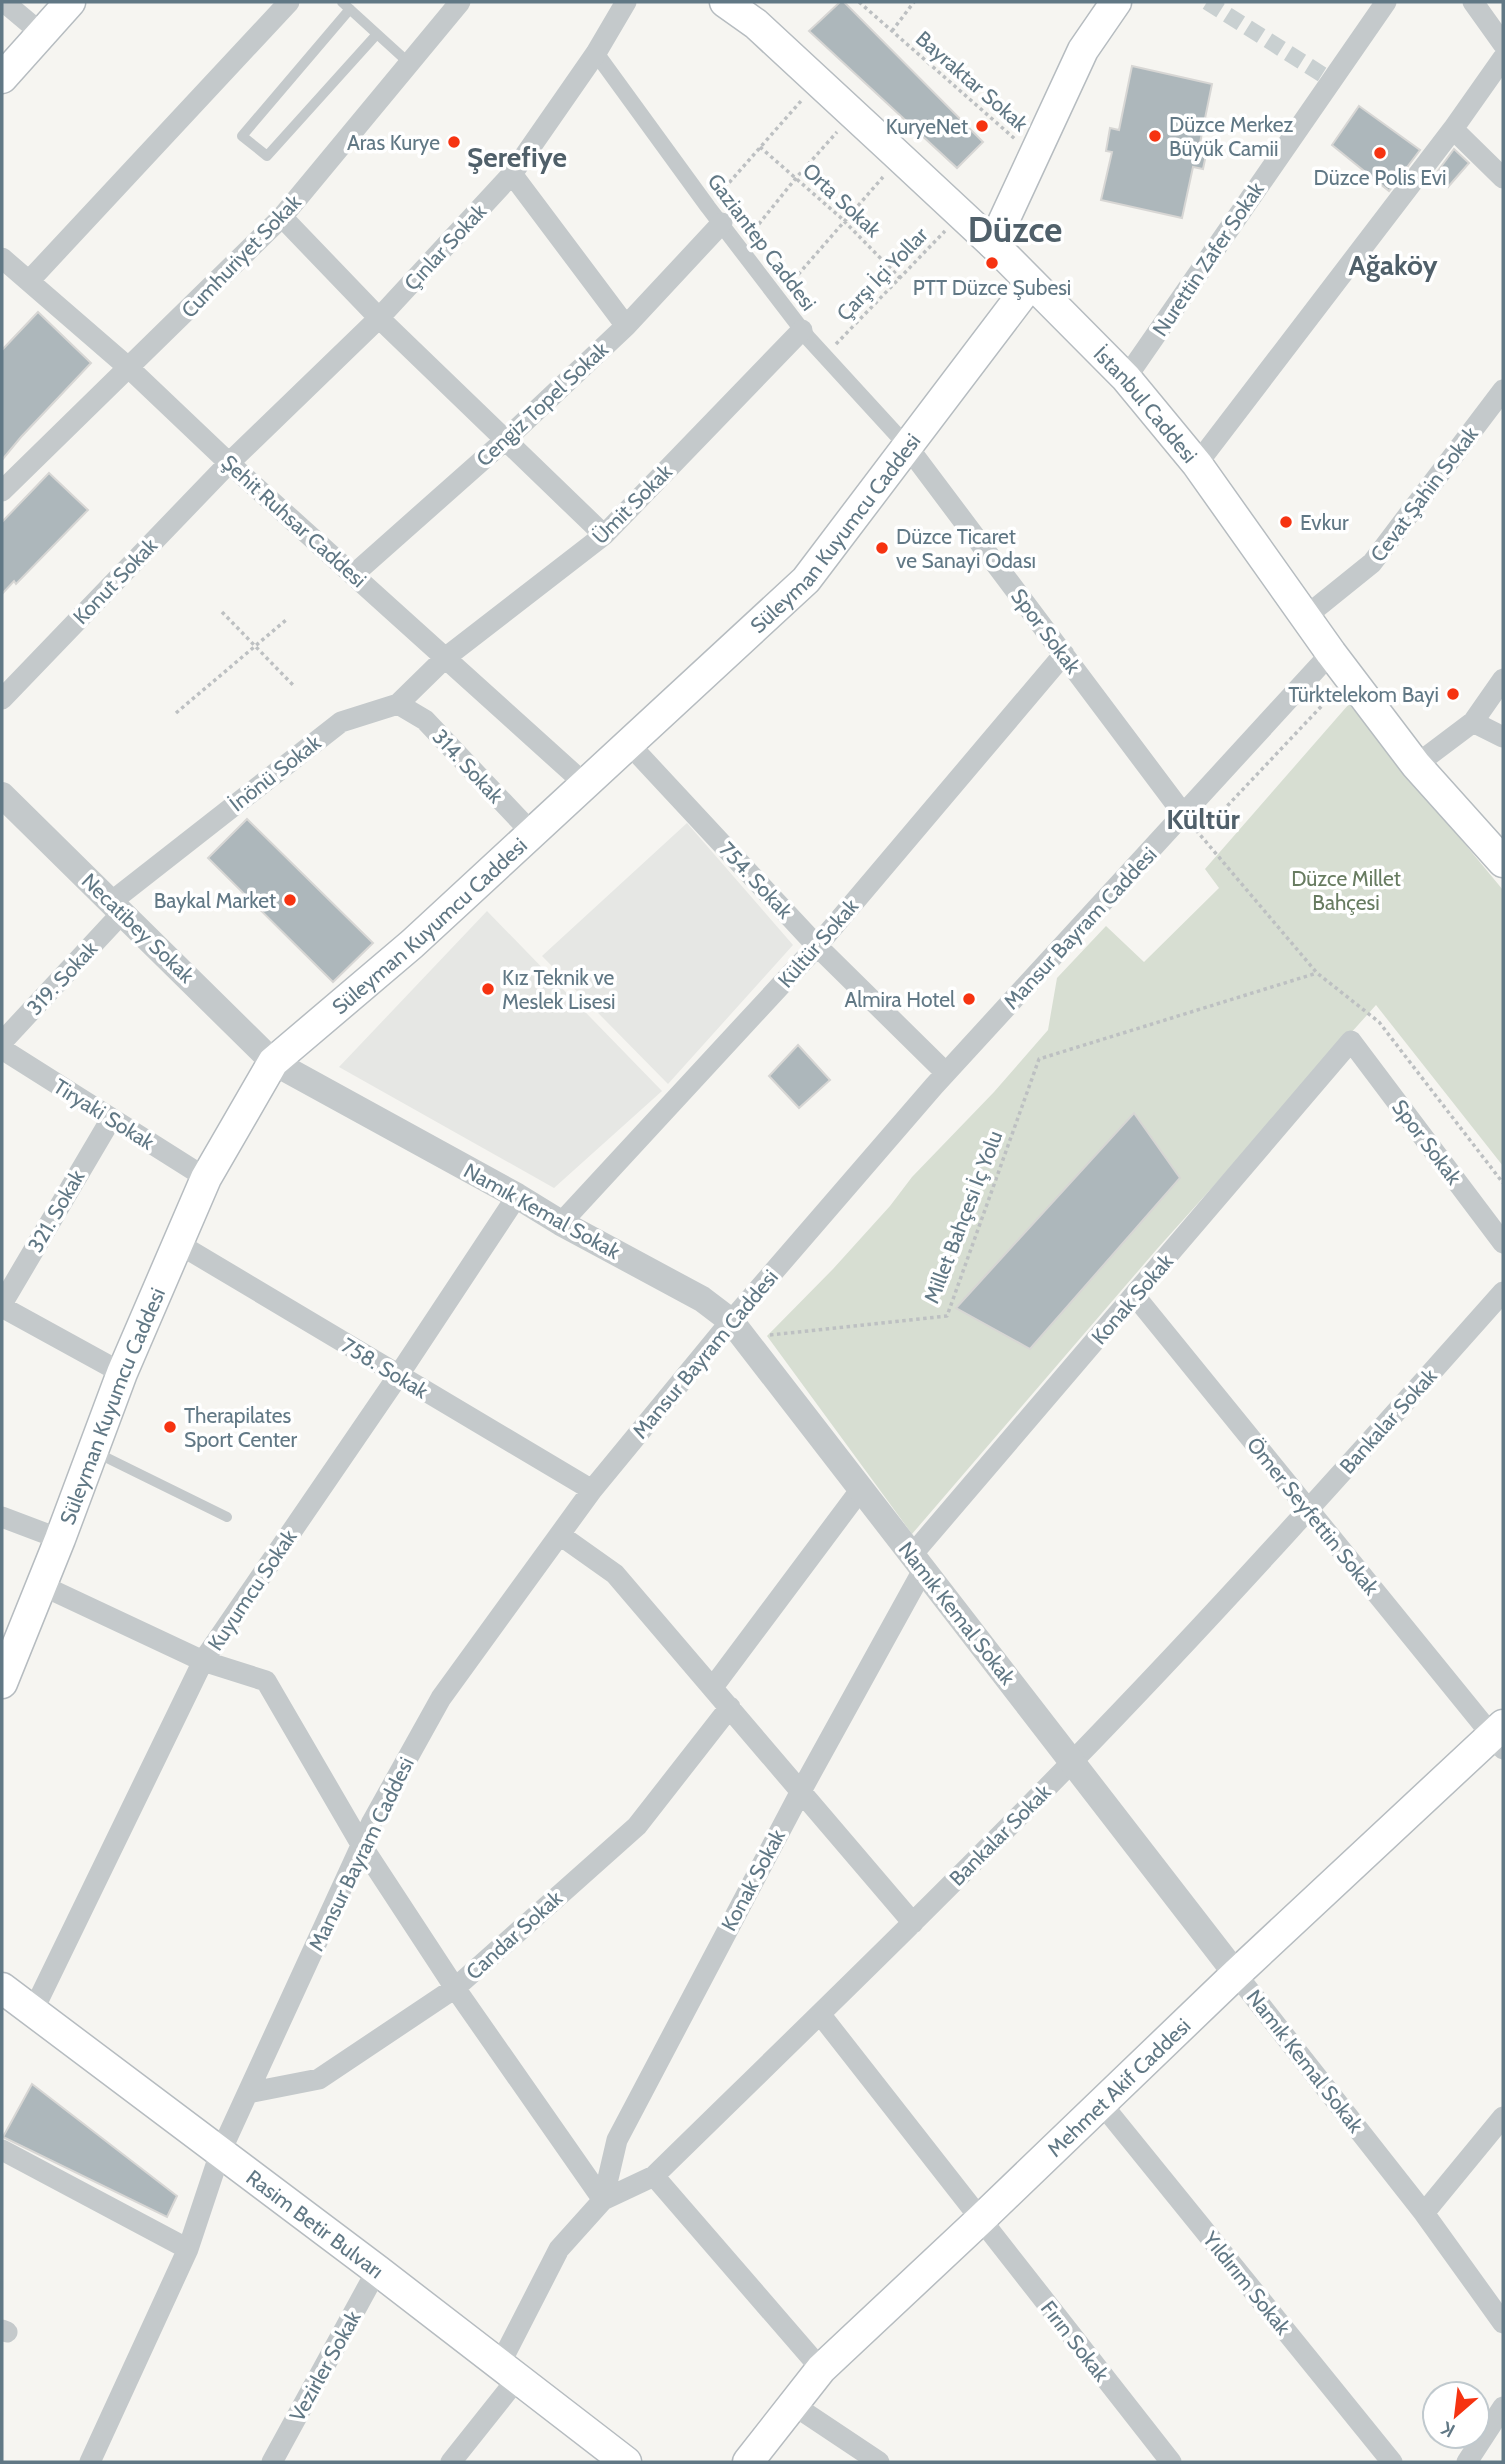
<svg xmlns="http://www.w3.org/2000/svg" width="1505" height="2464" font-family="Cabin,sans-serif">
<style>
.built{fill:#e6e7e4}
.green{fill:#d7ded2}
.building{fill:#adb7bb;stroke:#d7d6d4;stroke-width:2}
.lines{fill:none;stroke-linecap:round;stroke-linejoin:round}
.pedestrian-tunnel{stroke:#c9d0d1;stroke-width:16;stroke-dasharray:16 8;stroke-linecap:butt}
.secondary-casing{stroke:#b6bcc0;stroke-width:33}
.path{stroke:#bdc0c2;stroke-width:3.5;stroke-dasharray:3.5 3.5;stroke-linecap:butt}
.service{stroke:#c4c9cb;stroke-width:10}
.pedestrian{stroke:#c4c9cb;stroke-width:16}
.minor{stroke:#c4c9cb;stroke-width:21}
.tertiary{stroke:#c4c9cb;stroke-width:26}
.secondary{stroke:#fff;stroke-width:30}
.poi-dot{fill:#f63311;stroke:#fff;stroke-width:2.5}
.labels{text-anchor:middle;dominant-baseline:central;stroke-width:7;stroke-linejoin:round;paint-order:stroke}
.street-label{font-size:21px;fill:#617885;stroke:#fff}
.poi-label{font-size:21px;fill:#617885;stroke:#fff;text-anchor:start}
.park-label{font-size:21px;fill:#687c61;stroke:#fff}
.district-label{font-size:28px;font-weight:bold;fill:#50606a;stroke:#fff}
.town-label{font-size:35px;font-weight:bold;fill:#50606a;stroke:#fff}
</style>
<rect width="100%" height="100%" fill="#f6f5f1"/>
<!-- built -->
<path class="built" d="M687 823 793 945 668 1084 542 956Z
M487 911 662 1091 554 1188 339 1067Z"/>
<!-- green -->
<path class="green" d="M1349 704 1503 890V1166L1376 1005 1157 1249 912 1534 767 1336 833 1269 890 1206 912 1177 994 1092 1048 1030 1057 978 1106 926 1144 962 1219 888 1205 869Z"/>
<!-- building -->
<path class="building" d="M840 2H844L983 142 957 168 809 31Z
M1132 66 1212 84 1200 143 1208 145 1203 169 1193 167 1182 218 1101 200 1112 152 1106 151 1110 128 1119 130Z
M1359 106 1420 150 1389 191 1332 145Z
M1454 149 1469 163 1448 187 1435 175Z
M38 312 91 363 21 437 2 460V350Z
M49 473 88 510 16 584 14 581 2 594V522Z
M247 819 373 943 333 982 208 858Z
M798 1045 830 1080 799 1108 769 1076Z
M1134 1113 1180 1178 1030 1349 956 1308Z
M32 2084 177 2196 167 2217 3 2137Z"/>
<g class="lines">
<!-- pedestrian-tunnel -->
<path class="pedestrian-tunnel" d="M1207 2 1331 80"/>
<defs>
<g id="secondary">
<path id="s1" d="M725 2 756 24 891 149 993 244 1126 378 1197 464 1331 653 1416 765 1503 862"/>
<path d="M2 78 70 2"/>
<path d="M993 244 1083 50 1116 2"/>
<path id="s2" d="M2 1683 60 1539 122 1373 206 1178 273 1062 412 944 806 580 1031 283"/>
<path id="s3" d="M2 1988 377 2270 626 2462"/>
<path id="s4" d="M748 2462 821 2369 980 2220 1236 1974 1503 1725"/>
</g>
</defs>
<!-- secondary casing -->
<use href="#secondary" class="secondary-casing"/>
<!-- path -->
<path class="path" d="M859 2 1015 139
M892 31 914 2
M760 147 840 217 900 278
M720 193 801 101
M750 235 796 178 837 132
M789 285 883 177
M836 344 945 231
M222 612 293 685
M176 713 286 620
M1213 821 1332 695
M1196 830 1317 973 1379 1022 1503 1183
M770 1335 947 1316 1039 1059 1317 973"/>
<!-- service -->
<path class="service" d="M342 2 409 63
M350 9 242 136 267 156 377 34
M95 1452 227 1517"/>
<!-- pedestrian -->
<path class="pedestrian" d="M596 53 708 207 809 339 907 446"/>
<!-- minor -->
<path class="minor" d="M4 2 41 33
M1473 2 1503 44
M1453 129 1503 178
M512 174 626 326
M282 217 379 318 604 535
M2 258 129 368 229 463 586 785
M29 281 289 2
M1126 378 1386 2
M907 446 1184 815
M1197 464 1453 129 1503 58
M2 491 282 217 460 2
M353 575 504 441 626 326 722 223
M1305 617 1372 563 1503 390
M2 699 229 463 379 318 512 174 596 53 626 2
M398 704 425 720 533 834
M1473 722 1503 737
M629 744 817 946 946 1073
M1416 765 1473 722 1503 679
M111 902 341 722 398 704 445 658 604 535 802 330
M2 1042 122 913
M2 1049 206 1178
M561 1223 817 946 1064 654
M179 1244 592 1490
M1135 1296 1503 1749
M2 1304 111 1119
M2 1307 122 1373
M2 1517 60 1539
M560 1535 615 1574 913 1923
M911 1556 1351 1041 1503 1243
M41 1585 203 1661 266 1681 362 1846 455 1988 603 2200
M713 1687 861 1489
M1236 1974 1424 2213 1503 2323
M33 2011 203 1661 398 1376 517 1196
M820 2014 1171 2462
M248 2093 319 2079 455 1988 637 1826 730 1707
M1101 2103 1392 2462
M2 2150 188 2249
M654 2176 821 2369
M603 2200 617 2140 801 1791 923 1570
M1424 2213 1503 2117
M2 2330 7 2332
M499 2366 559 2249 603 2200 654 2176C794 2039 934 1904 1070 1764 1219 1611 1361 1452 1503 1292
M792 2404 879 2462
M90 2462 188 2249 220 2153 372 1822 441 1698 592 1490 731 1321 934 1086 1331 653
M272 2462 377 2270
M451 2462 517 2379
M1467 2462 1503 2407"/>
<!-- tertiary -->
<path class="tertiary" d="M2 795 273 1062 517 1196 561 1223 702 1299 731 1321 1236 1974"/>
<!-- secondary -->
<use href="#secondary" class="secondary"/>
</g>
<!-- markers -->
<g class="poi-dot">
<circle cx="982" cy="126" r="7"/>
<circle cx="1155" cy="136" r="7"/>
<circle cx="454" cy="142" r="7"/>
<circle cx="1380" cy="153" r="7"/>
<circle cx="992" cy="263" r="7"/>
<circle cx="1286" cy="522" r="7"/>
<circle cx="882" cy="548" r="7"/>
<circle cx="1453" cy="694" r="7"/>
<circle cx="290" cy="900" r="7"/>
<circle cx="488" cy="989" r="7"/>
<circle cx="969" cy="999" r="7"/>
<circle cx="170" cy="1427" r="7"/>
</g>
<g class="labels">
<!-- street labels -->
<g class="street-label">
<text transform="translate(972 81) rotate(41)">Bayraktar Sokak</text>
<text transform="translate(842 200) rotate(43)">Orta Sokak</text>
<text transform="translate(762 242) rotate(53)">Gaziantep Caddesi</text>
<text transform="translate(445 247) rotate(-47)">Çınlar Sokak</text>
<text transform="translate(241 256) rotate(-46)">Cumhuriyet Sokak</text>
<text transform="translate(1208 259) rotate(-56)">Nurettin Zafer Sokak</text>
<text transform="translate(882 274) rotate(-46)">Çarşı İçi Yollar</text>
<text transform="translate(542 404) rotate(-43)">Cengiz Topel Sokak</text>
<text stroke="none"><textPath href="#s1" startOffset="583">İstanbul Caddesi</textPath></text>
<text transform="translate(1424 494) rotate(-53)">Cevat Şahin Sokak</text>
<text transform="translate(632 504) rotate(-45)">Ümit Sokak</text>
<text transform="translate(294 521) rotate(42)">Şehit Ruhsar Caddesi</text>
<text stroke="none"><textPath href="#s2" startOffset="1452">Süleyman Kuyumcu Caddesi</textPath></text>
<text transform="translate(115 581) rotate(-46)">Konut Sokak</text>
<text transform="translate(1046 631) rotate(53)">Spor Sokak</text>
<text transform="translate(468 766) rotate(47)">314. Sokak</text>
<text transform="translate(275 773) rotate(-38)">İnönü Sokak</text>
<text transform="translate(756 880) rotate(47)">754. Sokak</text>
<text stroke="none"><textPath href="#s2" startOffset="886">Süleyman Kuyumcu Caddesi</textPath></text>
<text transform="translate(138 928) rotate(44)">Necatibey Sokak</text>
<text transform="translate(1080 928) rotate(-47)">Mansur Bayram Caddesi</text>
<text transform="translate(818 943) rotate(-49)">Kültür Sokak</text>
<text transform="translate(62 978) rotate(-47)">319. Sokak</text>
<text transform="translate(104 1114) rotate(32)">Tiryaki Sokak</text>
<text transform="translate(1427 1142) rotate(53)">Spor Sokak</text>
<text transform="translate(56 1211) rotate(-60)">321. Sokak</text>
<text transform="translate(542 1211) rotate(29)">Namık Kemal Sokak</text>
<text transform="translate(963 1217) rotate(-69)">Millet Bahçesi İç Yolu</text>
<text transform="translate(1132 1299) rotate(-49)">Konak Sokak</text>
<text transform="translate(705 1354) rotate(-50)">Mansur Bayram Caddesi</text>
<text transform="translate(385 1368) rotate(31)">758. Sokak</text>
<text stroke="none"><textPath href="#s2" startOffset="298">Süleyman Kuyumcu Caddesi</textPath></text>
<text transform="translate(1388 1421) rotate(-48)">Bankalar Sokak</text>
<text transform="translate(1313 1516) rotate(51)">Ömer Seyfettin Sokak</text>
<text transform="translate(252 1590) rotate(-56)">Kuyumcu Sokak</text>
<text transform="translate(957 1613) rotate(52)">Namık Kemal Sokak</text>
<text transform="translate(1000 1835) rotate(-45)">Bankalar Sokak</text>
<text transform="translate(361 1854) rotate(-64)">Mansur Bayram Caddesi</text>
<text transform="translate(753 1880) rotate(-62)">Konak Sokak</text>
<text transform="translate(514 1935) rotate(-42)">Candar Sokak</text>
<text transform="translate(1305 2061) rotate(52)">Namık Kemal Sokak</text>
<text stroke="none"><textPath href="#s4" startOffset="528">Mehmet Akif Caddesi</textPath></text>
<text stroke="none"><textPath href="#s3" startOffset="392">Rasim Betir Bulvarı</textPath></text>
<text transform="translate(1247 2283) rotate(51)">Yıldırım Sokak</text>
<text transform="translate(1075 2341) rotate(52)">Fırın Sokak</text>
<text transform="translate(325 2366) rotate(-61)">Vezirler Sokak</text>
</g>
<!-- poi labels -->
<g class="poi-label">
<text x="1169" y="124">Düzce Merkez<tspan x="1169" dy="24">Büyük Camii</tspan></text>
<text x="968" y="126" text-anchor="end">KuryeNet</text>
<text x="440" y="142" text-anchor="end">Aras Kurye</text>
<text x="1380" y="177" text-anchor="middle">Düzce Polis Evi</text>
<text x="992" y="287" text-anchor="middle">PTT Düzce Şubesi</text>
<text x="1300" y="522">Evkur</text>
<text x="896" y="536">Düzce Ticaret<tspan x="896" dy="24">ve Sanayi Odası</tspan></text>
<text x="1439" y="694" text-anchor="end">Türktelekom Bayi</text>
<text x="276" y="900" text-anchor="end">Baykal Market</text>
<text x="502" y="977">Kız Teknik ve<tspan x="502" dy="24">Meslek Lisesi</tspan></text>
<text x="955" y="999" text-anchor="end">Almira Hotel</text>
<text x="184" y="1415">Therapilates<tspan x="184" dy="24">Sport Center</tspan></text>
</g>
<!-- park labels -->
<g class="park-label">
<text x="1346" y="878">Düzce Millet<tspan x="1346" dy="24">Bahçesi</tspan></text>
</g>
<!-- district labels -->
<g class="district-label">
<text x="517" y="157">Şerefiye</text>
<text x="1393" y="265">Ağaköy</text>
<text x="1203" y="819">Kültür</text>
</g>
<!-- town labels -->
<g class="town-label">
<text x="1015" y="229">Düzce</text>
</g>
</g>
<!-- border -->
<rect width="1505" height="2464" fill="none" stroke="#617885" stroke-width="7"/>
<!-- north arrow -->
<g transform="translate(1456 2415) rotate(208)"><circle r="33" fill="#ffffff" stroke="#c0c9ce" stroke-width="2"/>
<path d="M0-5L12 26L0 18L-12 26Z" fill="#f63311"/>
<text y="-10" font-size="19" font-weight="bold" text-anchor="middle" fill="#617885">K</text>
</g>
</svg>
